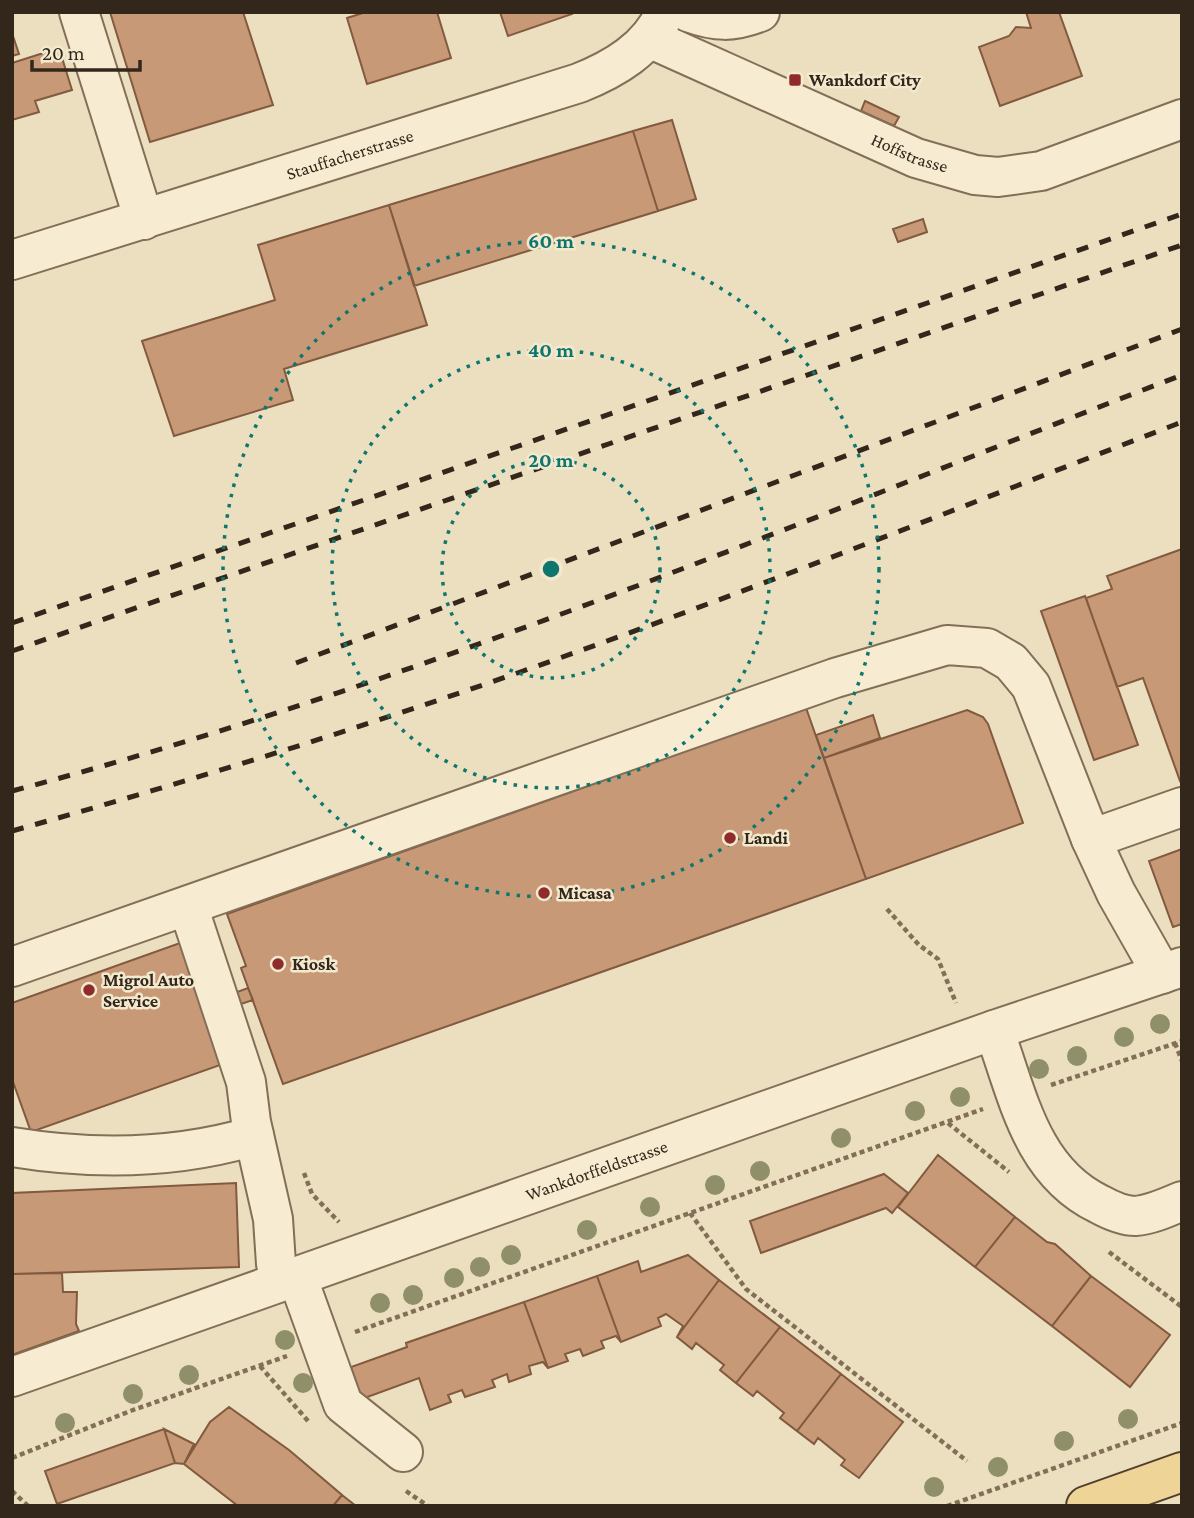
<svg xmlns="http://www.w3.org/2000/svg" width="1194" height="1518" font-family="'Crimson Pro',serif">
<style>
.building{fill:#c89976;stroke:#815a3f;stroke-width:2}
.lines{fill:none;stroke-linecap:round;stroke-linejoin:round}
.minor-casing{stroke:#836f58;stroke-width:42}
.major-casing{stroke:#503e2d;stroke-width:42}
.path{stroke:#836f58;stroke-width:4.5;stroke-dasharray:5 3.5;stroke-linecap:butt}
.minor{stroke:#f7ecd1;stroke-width:38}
.major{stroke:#eed497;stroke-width:38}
.rail{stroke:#33271c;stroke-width:5;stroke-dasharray:12 12;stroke-linecap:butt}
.tree{fill:#8f8f6a}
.ring{fill:none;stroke:#0f766e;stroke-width:3.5;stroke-dasharray:3.5 7}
.poi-dot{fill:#8f2c2b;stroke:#f3e9ce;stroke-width:2.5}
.labels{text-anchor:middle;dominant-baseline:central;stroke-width:5;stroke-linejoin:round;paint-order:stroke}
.poi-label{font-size:18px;font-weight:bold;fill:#33271c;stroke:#f3e9ce;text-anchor:start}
.street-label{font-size:18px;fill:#33271c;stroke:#f3e9ce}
.centre{fill:#0f766e;stroke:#f3e9ce;stroke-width:3.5}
.ring-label{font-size:21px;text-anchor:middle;font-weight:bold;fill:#0f766e;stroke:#f3e9ce;stroke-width:5;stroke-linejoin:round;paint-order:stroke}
</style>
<rect width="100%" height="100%" fill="#ebdfbf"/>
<!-- building -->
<path class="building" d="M110 12H243L273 105 150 142Z
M366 12H437L451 58 367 84 347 18Z
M500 12H571L572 14 508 36Z
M1026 12H1059L1082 76 1000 106 979 47 1009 36 1016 27 1031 28Z
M12 33 19 54 12 56Z
M59 48 72 90 35 101 39 112 12 120V63Z
M865 101 899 117 894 126 861 111Z
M672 120 696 199 658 211 633 131Z
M633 131 658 211 414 286 389 205Z
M389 205 427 325 284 369 293 400 174 436 142 341 275 300 258 245Z
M923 219 927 232 898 242 893 229Z
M1182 549V780L1180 781 1143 678 1117 687 1086 598 1112 589 1107 576Z
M1085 596 1138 745 1094 760 1041 611Z
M804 702 866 879 283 1084 241 968 246 966 227 914 608 779 605 772Z
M967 710 983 717 988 724 1023 823 866 879 824 758Z
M873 715 880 738 824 758 816 735Z
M1182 849V924L1173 927 1149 861Z
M180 943 223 1064 31 1132 12 1079V1003Z
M248 988 253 1000 206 1016 202 1005Z
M938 1155 1015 1217 975 1267 898 1207Z
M884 1174 908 1193 892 1213 886 1208 761 1253 750 1221Z
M236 1183 239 1267 12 1274V1193Z
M1015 1217 1047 1242 1055 1244 1091 1276 1052 1326 975 1267Z
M688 1255 719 1280 677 1337 683 1326 666 1314 658 1318 661 1326 621 1342 597 1276 638 1261 641 1272Z
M62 1273 63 1292H77L76 1324 79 1331 12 1355V1274Z
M597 1276 621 1342 616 1336 601 1341 604 1348 583 1356 580 1349 565 1354 568 1361 548 1368 524 1302Z
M1091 1276 1170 1335 1130 1387 1052 1326Z
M719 1280 780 1327 736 1383 720 1370 724 1365 696 1343 692 1349 677 1337Z
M524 1302 548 1368 543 1362 529 1366 531 1374 509 1382 507 1374 492 1380 495 1387 465 1397 462 1390 448 1395 451 1402 430 1410 419 1378 362 1399 351 1367 407 1347 406 1343Z
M780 1327 841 1374 797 1431 780 1418 784 1413 757 1391 753 1396 736 1383Z
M841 1374 903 1422 859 1478 841 1465 845 1460 818 1438 814 1444 797 1431Z
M229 1407 289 1450 342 1495 333 1506H238L184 1464 210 1422Z
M164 1429 175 1463 57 1504 45 1471Z
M164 1429 194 1444 184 1464 175 1463Z
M342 1495 356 1506H333Z"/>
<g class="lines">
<defs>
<g id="minor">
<path d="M79 12 144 220"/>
<path d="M688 12C716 22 732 23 760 12"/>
<path id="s1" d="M649 38 916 158 975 175 998 177 1041 171 1182 119"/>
<path id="s2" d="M12 260 579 83C614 69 649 49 665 12"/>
<path d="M1091 839 1182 807"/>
<path d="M188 906 246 1082 251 1122 273 1219 276 1264 283 1281"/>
<path d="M12 967 835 678 947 645 987 648 1011 662 1031 686 1091 839 1116 893 1162 974"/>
<path d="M994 1030C1018 1096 1031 1171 1099 1204 1110 1210 1123 1216 1135 1216 1151 1215 1168 1207 1182 1201"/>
<path d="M12 1147C92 1160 176 1159 254 1136"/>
<path d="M297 1276 343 1404 403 1452"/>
<path id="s3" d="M12 1377 994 1030 1182 967"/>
</g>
<path id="major" d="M1086 1506 1182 1472"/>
</defs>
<!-- minor casing -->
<use href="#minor" class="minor-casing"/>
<!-- major casing -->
<use href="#major" class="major-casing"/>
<!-- path -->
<path class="path" d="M887 909 919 945 938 959 956 1003
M1175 1043 1182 1061
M1051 1085 1182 1041
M948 1123 1009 1172
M304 1173 312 1194 339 1222
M690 1213 746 1289 967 1461
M1109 1252 1182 1307
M355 1332 983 1109
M260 1366 308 1421
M12 1458 133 1410 287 1356
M12 1491 28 1506
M406 1491 428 1506
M947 1506 1182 1423"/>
<!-- minor -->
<use href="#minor" class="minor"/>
<!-- major -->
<use href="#major" class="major"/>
<!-- rail -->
<path class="rail" d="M12 623 1182 214
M12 651 1182 245
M296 663 1182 329
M12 791C413 685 796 523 1182 375
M12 831C184 783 355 730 523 671 745 593 963 506 1182 422"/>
</g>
<!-- trees -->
<g class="tree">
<circle cx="1160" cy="1024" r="10"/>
<circle cx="1124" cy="1037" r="10"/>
<circle cx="1077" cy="1056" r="10"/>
<circle cx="1039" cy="1069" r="10"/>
<circle cx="960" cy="1097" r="10"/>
<circle cx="915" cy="1111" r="10"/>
<circle cx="841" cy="1138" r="10"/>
<circle cx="760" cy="1171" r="10"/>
<circle cx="715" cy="1185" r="10"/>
<circle cx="650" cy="1207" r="10"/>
<circle cx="587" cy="1230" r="10"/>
<circle cx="511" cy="1255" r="10"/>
<circle cx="480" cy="1267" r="10"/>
<circle cx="454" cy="1278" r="10"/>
<circle cx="413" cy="1295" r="10"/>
<circle cx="380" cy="1303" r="10"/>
<circle cx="285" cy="1340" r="10"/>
<circle cx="189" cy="1375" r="10"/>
<circle cx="303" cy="1383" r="10"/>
<circle cx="133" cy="1394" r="10"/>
<circle cx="1128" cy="1419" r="10"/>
<circle cx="65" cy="1423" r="10"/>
<circle cx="1064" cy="1441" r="10"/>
<circle cx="998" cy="1467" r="10"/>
<circle cx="934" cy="1487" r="10"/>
</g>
<!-- distance rings -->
<g class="ring">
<circle cx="551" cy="569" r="109"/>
<circle cx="551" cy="569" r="219"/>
<circle cx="551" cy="569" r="328"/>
</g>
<!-- markers -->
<g class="poi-dot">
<rect x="788" y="73" width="14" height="14" rx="3.5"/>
<circle cx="730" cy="838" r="7"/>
<circle cx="544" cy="893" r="7"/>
<circle cx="278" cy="964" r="7"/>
<circle cx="89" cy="990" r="7"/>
</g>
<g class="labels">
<!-- poi labels -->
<g class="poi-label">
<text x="809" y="80">Wankdorf City</text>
<text x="744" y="838">Landi</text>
<text x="558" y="893">Micasa</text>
<text x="292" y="964">Kiosk</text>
<text x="103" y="980">Migrol Auto<tspan x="103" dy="21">Service</tspan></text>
</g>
<!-- street labels -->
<g class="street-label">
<text stroke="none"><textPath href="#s1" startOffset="285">Hoffstrasse</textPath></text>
<text stroke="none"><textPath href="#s2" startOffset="354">Stauffacherstrasse</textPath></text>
<text stroke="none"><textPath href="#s3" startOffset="620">Wankdorffeldstrasse</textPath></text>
</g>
</g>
<circle cx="551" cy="569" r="10" class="centre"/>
<g class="ring-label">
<text x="551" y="248">60 m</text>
<text x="551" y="357">40 m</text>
<text x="551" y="467">20 m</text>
</g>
<!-- border -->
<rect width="1194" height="1518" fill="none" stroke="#33271c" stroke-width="28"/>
<!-- scale -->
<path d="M32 60v10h108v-10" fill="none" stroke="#33271c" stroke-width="3.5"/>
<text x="42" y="60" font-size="21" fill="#33271c" stroke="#f3e9ce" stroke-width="5" paint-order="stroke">20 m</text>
</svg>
